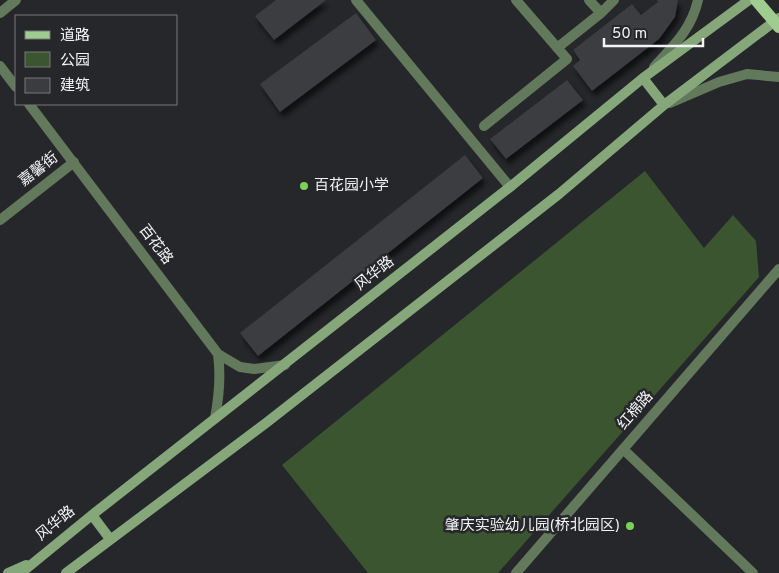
<svg xmlns="http://www.w3.org/2000/svg" width="779" height="573" font-family="Overpass,'Noto Sans SC',sans-serif">
<style>
.green{fill:#3a5530}
.building{fill:#3b3c3f;filter:url(#shadow)}
.lines{fill:none;stroke-linecap:round;stroke-linejoin:round}
.minor{stroke:#63795c;stroke-width:10}
.tertiary{stroke:#63795c;stroke-width:10}
.secondary{stroke:#85a77a;stroke-width:10}
.primary{stroke:#9fcc90;stroke-width:12}
.poi-dot{fill:#79d157;stroke:#26272a;stroke-width:2}
.labels{text-anchor:middle;dominant-baseline:central;stroke-width:5;stroke-linejoin:round;paint-order:stroke}
.street-label{font-size:15px;fill:#f2f3f5;stroke:#26272a}
.poi-label{font-size:15px;fill:#f2f3f5;stroke:#26272a;text-anchor:start}
</style>
<defs>
<filter id="shadow"><feDropShadow dx="3" dy="5.5" stdDeviation="2.5" flood-color="#0009"/></filter>
</defs>
<rect width="100%" height="100%" fill="#26272a"/>
<!-- green -->
<path class="green" d="M645 171 704 248 733 215 756 241 759 277 498 573H368L282 465Z"/>
<!-- building -->
<path class="building" d="M276 0H326L274 40 255 16Z
M657 0H678L675 17 659 39 592 91 573 66 580 60 573 50 632 4 641 15 658 2Z
M356 13 376 40 280 112 260 84Z
M567 80 583 100 506 159 490 139Z
M465 155 483 178 258 356 240 333Z"/>
<g class="lines">
<!-- minor -->
<path class="minor" d="M356 0 510 187
M589 0 601 13
M0 13 16 0
M557 48 601 13 614 0
M0 66 16 87
M29 104 218 354C221 376 219 397 215 418
M484 126 567 59 516 0
M0 220 74 162
M218 354 240 367 254 369 285 365
M623 449 753 573
M516 573 779 269"/>
<!-- tertiary -->
<path class="tertiary" d="M654 67C674 45 691 30 698 0
M670 103 719 82 747 74 779 77"/>
<!-- secondary -->
<path class="secondary" d="M643 78 664 105
M92 515 110 539
M8 573 26 565
M21 573 92 515 510 187 643 78 749 0
M66 573 266 423 559 194 664 105 779 18"/>
<!-- primary -->
<path class="primary" d="M756 0 779 27"/>
</g>
<!-- markers -->
<g class="poi-dot">
<circle cx="304" cy="186" r="5"/>
<circle cx="630" cy="526" r="5"/>
</g>
<g class="labels">
<!-- street labels -->
<g class="street-label">
<text transform="translate(39 170) rotate(-38)">嘉馨街</text>
<text transform="translate(155 245) rotate(53)">百花路</text>
<text transform="translate(375 274) rotate(-38)">风华路</text>
<text transform="translate(636 411) rotate(-49)">红棉路</text>
<text transform="translate(56 524) rotate(-39)">风华路</text>
</g>
<!-- poi labels -->
<g class="poi-label">
<text x="314" y="186">百花园小学</text>
<text x="620" y="526" text-anchor="end">肇庆实验幼儿园(桥北园区)</text>
</g>
</g>
<!-- legend -->
<rect x="15" y="15" width="162" height="90" fill="#26272a" stroke="#78797b"/>
<rect x="25" y="31" width="25" height="8" fill="#9fcc90" stroke="#78797b"/>
<text x="60" y="40" font-size="15" fill="#f2f3f5">道路</text>
<rect x="25" y="52" width="25" height="15" fill="#3a5530" stroke="#78797b"/>
<text x="60" y="65" font-size="15" fill="#f2f3f5">公园</text>
<rect x="25" y="78" width="25" height="15" fill="#3b3c3f" stroke="#78797b"/>
<text x="60" y="90" font-size="15" fill="#f2f3f5">建筑</text>
<!-- scale -->
<path d="M604 38v8h99v-8" fill="none" stroke="#f2f3f5" stroke-width="2.5"/>
<text x="612" y="38" font-size="15" fill="#f2f3f5" stroke="#26272a" stroke-width="4" paint-order="stroke">50 m</text>
</svg>
